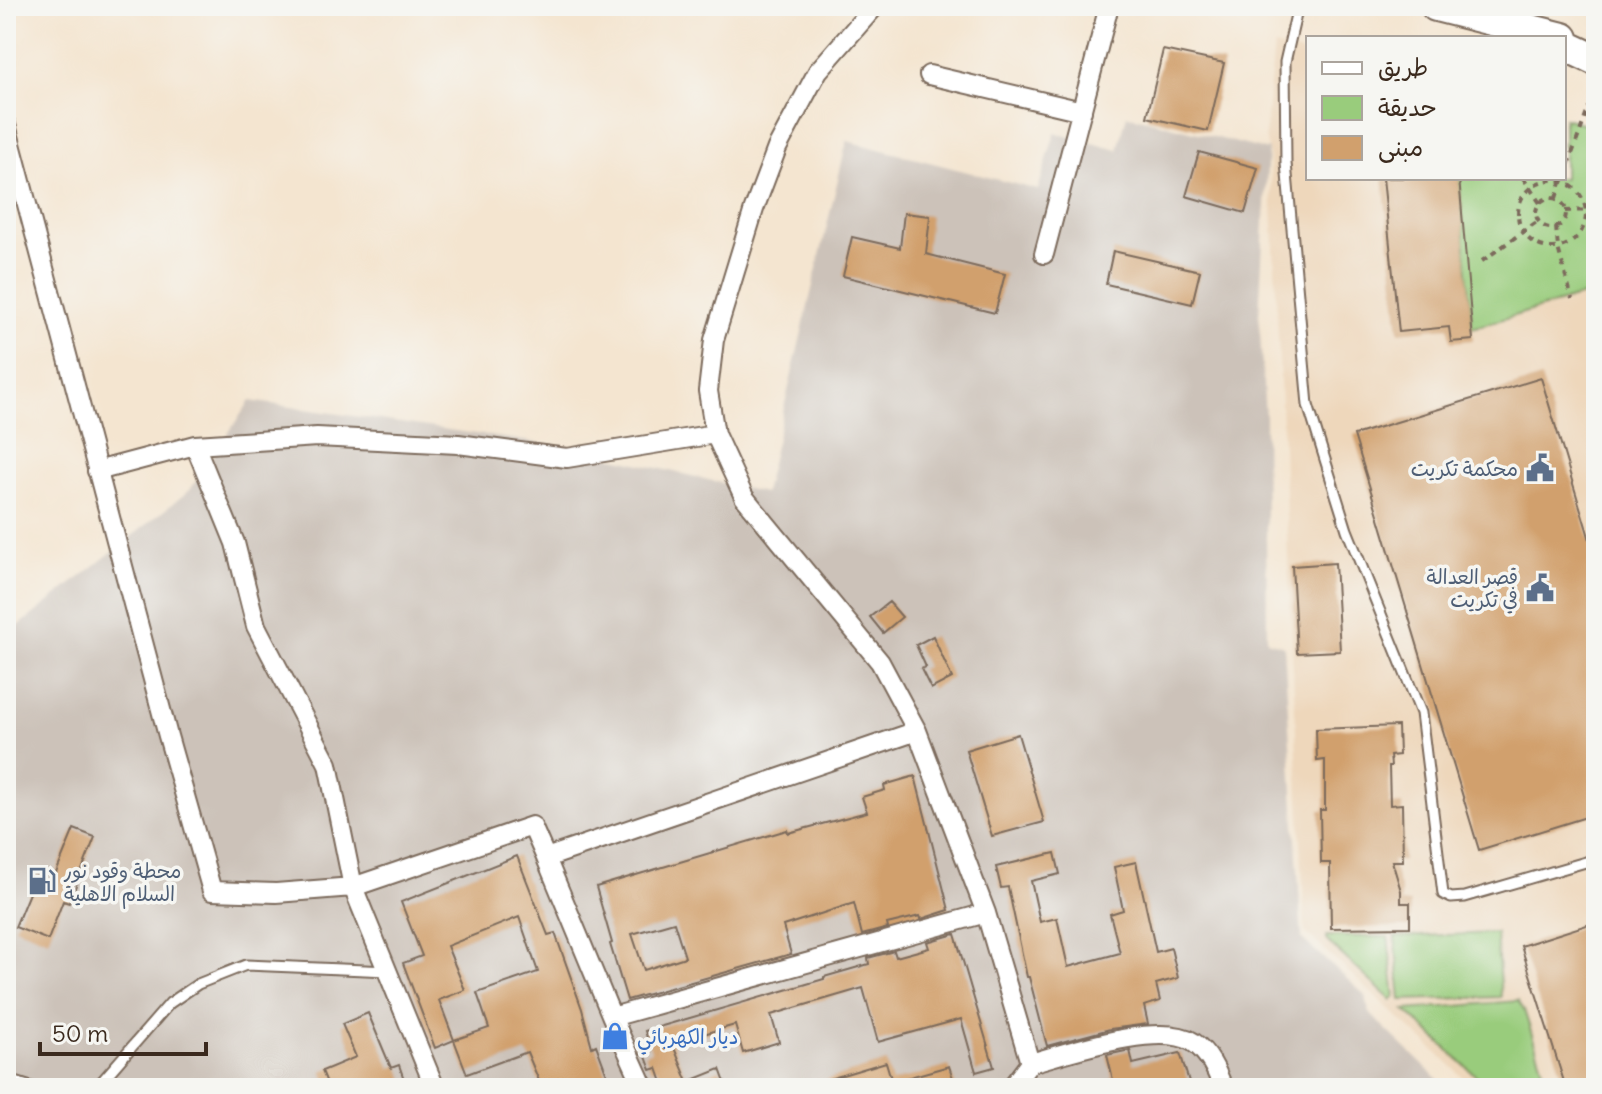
<svg xmlns="http://www.w3.org/2000/svg" width="1602" height="1094" font-family="Delius,'Playpen Sans Arabic',sans-serif">
<style>
.built{fill:#eed7bb}
.industrial{fill:#ccc2b9}
.green{fill:#99cc7c;stroke:#6a7b4d;stroke-width:2}
.building{fill:#d1a06d;fill-rule:evenodd}
.lines{fill:none;stroke-linecap:round;stroke-linejoin:round}
.service-casing{stroke:#7c6b5c;stroke-width:13}
.minor-casing{stroke:#7c6b5c;stroke-width:22}
.primary-casing{stroke:#7c6b5c;stroke-width:34}
.path{stroke:#7c6b5c;stroke-width:4;stroke-dasharray:6 6;stroke-linecap:butt}
.service{stroke:#fff;stroke-width:9}
.minor{stroke:#fff;stroke-width:18}
.primary{stroke:#fff;stroke-width:30}
.labels{text-anchor:middle;dominant-baseline:central;stroke-width:7;stroke-linejoin:round;paint-order:stroke}
.service-label{font-size:20px;fill:#4e5e75;stroke:#f6f6f2;text-anchor:end}
.shop-label{font-size:20px;fill:#366cbe;stroke:#f6f6f2;text-anchor:start}
</style>
<rect width="100%" height="100%" fill="#f6f6f2"/>
<filter id="ink" filterUnits="userSpaceOnUse"><feTurbulence type="fractalNoise" baseFrequency=".0125" numOctaves="2"/><feDisplacementMap in="SourceGraphic" scale="16" xChannelSelector="R" yChannelSelector="G"/><feConvolveMatrix kernelMatrix="1 2 1 2 8 2 1 2 1" color-interpolation-filters="sRGB"/></filter>
<filter id="wash" filterUnits="userSpaceOnUse"><feTurbulence type="fractalNoise" baseFrequency=".006" numOctaves="4" result="noise"/><feDisplacementMap in="SourceGraphic" scale="32" xChannelSelector="R" yChannelSelector="G"/><feGaussianBlur stdDeviation="1.8" result="paint"/><feColorMatrix in="noise" values="0 0 0 0 0 0 0 0 0 0 0 0 0 0 0 0 0 1.4 0 .05"/><feComposite in="paint" operator="in"/></filter>
<g filter="url(#wash)">
<rect width="100%" height="100%" fill="#f4e5d0"/>
<!-- built -->
<path class="built" d="M1274 46 1308 54V178H1459L1472 328 1596 292V1088H1475L1305 932 1270 159 1265 136Z"/>
<!-- industrial -->
<path class="industrial" d="M1127 115 1265 150 1268 148 1259 315 1265 418 1267 641 1284 646 1302 939 1366 996 1369 1013 1447 1088H6V636L190 490 250 401 572 448 764 493 847 141 1038 190 1055 133 1118 150Z"/>
<!-- green -->
<path class="green" d="M1564 118 1596 127V292L1472 328 1459 178H1564Z
M1496 933 1501 997 1401 1000 1395 937Z
M1326 936 1388 937 1395 997 1391 1000 1326 940Z
M1518 1001 1524 1010 1549 1088H1489L1405 1010Z"/>
<g id="blocks">
<!-- building -->
<path class="building" d="M1163 50 1224 63 1208 131 1147 117Z
M1199 152 1258 168 1245 213 1186 196Z
M1383 178H1459L1473 340 1451 342 1449 327 1399 332Z
M904 213 930 216 926 254 1005 274 995 313 843 276 852 237 900 248Z
M1113 251 1200 271 1192 304 1106 284Z
M1541 378 1596 560V814L1479 850 1354 435Z
M1335 563 1340 651 1297 653 1292 566Z
M889 602 902 617 883 633 870 617Z
M933 636 952 678 931 689 921 669 926 667 916 645Z
M1398 726 1399 755 1390 756 1391 766H1389L1390 805 1402 804 1403 861H1392L1401 891V903H1410V927L1331 928 1330 863H1321L1320 810H1325V760L1317 761 1316 729Z
M1018 734 1044 822 992 836 966 750Z
M915 776 949 910 921 919 920 916 887 924 888 928 862 935 854 903 783 926 791 954 627 1000 610 944 612 943 596 887 787 830 788 833 867 812 862 797 885 790 884 785ZM674 922 685 957 644 970 632 934Z
M74 829 95 837 69 903 63 901 48 940 15 927 36 876 52 883Z
M1055 853 1060 874 1031 881 1040 922 1057 918 1068 967 1120 953 1110 914 1123 910 1114 867 1136 862 1156 952 1171 948 1178 978 1156 984 1160 1001 1144 1006 1148 1024 1110 1029 1047 1046 1029 977H1027L1008 887 1001 888 996 867Z
M517 856 548 935 555 933 582 1009 592 1047 596 1045 612 1088H542L527 1052 467 1074 454 1040 435 1048 403 963 422 956 401 902ZM519 917 538 972 477 993 489 1028 454 1040 439 1000 465 990 447 946Z
M1596 922V1088H1566L1521 946Z
M955 934 994 1067 976 1072 961 1019 878 1042 863 988 771 1015 779 1042 743 1053 735 1025 672 1043 688 1082 720 1069 727 1088H664L657 1068 651 1070 645 1054 651 1051 645 1031 824 979V977L869 964 868 958 894 951 896 957 929 948 927 942Z
M368 1013 391 1068 399 1065 406 1085 396 1088H329L322 1071 356 1057 342 1024Z
M1130 1050 1133 1064 1180 1053 1191 1088H1115L1107 1055Z
M886 1062 892 1082 949 1066 956 1088H817L816 1083Z"/>
</g>
</g>
<g filter="url(#ink)">
<use href="#blocks" fill-opacity="0" stroke="#7c6b5c" stroke-width="2"/>
<g class="lines">
<defs>
<path id="service" d="M1298 6 1285 62 1286 163 1308 405 1347 530 1421 713 1443 894 1451 898 1465 897 1596 859
M6 1079 34 1088
M96 1088 170 1003 198 984 246 965 389 971"/>
<path id="minor" d="M875 6 818 71 777 148 754 209 714 340 708 391 715 434 744 497 880 662 917 731 986 913 1030 1063 1011 1088
M929 75 1082 111
M6 125 168 736 212 891 276 893 353 887 532 826 546 858 917 731
M1044 254 1109 6
M195 445 317 437 458 444 567 458 715 434
M97 471 195 445 235 543 256 626 328 764 353 887 435 1088
M546 858 612 1017
M1030 1063C1067 1053 1160 1021 1193 1042 1209 1053 1217 1071 1223 1088
M644 1088 612 1017 986 913"/>
<path id="primary" d="M1436 6 1563 38
M1564 45 1596 60"/>
</defs>
<!-- service casing -->
<use href="#service" class="service-casing"/>
<!-- minor casing -->
<use href="#minor" class="minor-casing"/>
<!-- primary casing -->
<use href="#primary" class="primary-casing"/>
<!-- path -->
<path class="path" d="M1564 176 1589 107
M1523 178 1540 203
M1518 214a34 34 0 1 1 68 0a34 34 0 1 1-68 0Z
M1556 198 1562 180
M1536 213a15 15 0 1 1 30 0a15 15 0 1 1-30 0Z
M1565 211 1596 210
M1556 227 1558 248 1572 299
M1482 261 1538 221"/>
<!-- service -->
<use href="#service" class="service"/>
<!-- minor -->
<use href="#minor" class="minor"/>
<!-- primary -->
<use href="#primary" class="primary"/>
</g>
</g>
<!-- icons -->
<defs>
<symbol id="civic-bare" viewBox="-9 -9 18 18"><path d="M-.6-6.5H3V-4.5H.6V-3L4-1V1h2V6H-6V1h2V-1L-.6-3ZM-1.2 2.5V6h2.4V2.5Z" fill="#5c6f8a" stroke="#f6f6f2" stroke-width="2.5" paint-order="stroke"/></symbol>
<symbol id="fuel-bare" viewBox="-9 -9 18 18"><path d="M-5.5-6h7V0h2V4h1.3V-2.5L3-4.5l.8-.8L6-3V5H2.5V1h-1V6h-7ZM-4.2-4.7v3.2H.2V-4.7Z" fill="#5c6f8a" stroke="#f6f6f2" stroke-width="2.5" paint-order="stroke"/></symbol>
<symbol id="shop-bare" viewBox="-9 -9 18 18"><path d="M-5-2.5h2.3a2.7 3.5 0 0 1 5.4 0H5L5.5 6h-11ZM-1.5-2.5h3a1.5 2.3 0 0 0-3 0Z" fill="#3f7fe0" stroke="#f6f6f2" stroke-width="2.5" paint-order="stroke"/></symbol>
</defs>
<g fill-rule="evenodd">
<use href="#civic-bare" x="1520" y="448" width="40" height="40"/>
<use href="#civic-bare" x="1520" y="568" width="40" height="40"/>
<use href="#fuel-bare" x="22" y="861" width="40" height="40"/>
<use href="#shop-bare" x="595" y="1016" width="40" height="40"/>
</g>
<g class="labels">
<!-- service labels -->
<g class="service-label">
<text x="1518" y="468">محكمة تكريت</text>
<text x="1518" y="576">قصر العدالة<tspan x="1518" dy="23">في تكريت</tspan></text>
<text x="64" y="870" text-anchor="start">محطة وقود نور<tspan x="64" dy="23">السلام الاهلية</tspan></text>
</g>
<!-- shop labels -->
<g class="shop-label">
<text x="637" y="1036">ديار الكهربائي</text>
</g>
</g>
<!-- margin -->
<rect width="1602" height="1094" fill="none" stroke="#f6f6f2" stroke-width="32"/>
<!-- legend -->
<rect x="1306" y="36" width="260" height="144" fill="#f6f6f2" stroke="#aba49d" stroke-width="2"/>
<rect x="1322" y="62" width="40" height="12" fill="#ffffff" stroke="#aba49d" stroke-width="2"/>
<text x="1378" y="76" font-size="24" fill="#3b2a1e">طريق</text>
<rect x="1322" y="96" width="40" height="24" fill="#99cc7c" stroke="#aba49d" stroke-width="2"/>
<text x="1378" y="116" font-size="24" fill="#3b2a1e">حديقة</text>
<rect x="1322" y="136" width="40" height="24" fill="#d1a06d" stroke="#aba49d" stroke-width="2"/>
<text x="1378" y="156" font-size="24" fill="#3b2a1e">مبنى</text>
<!-- scale -->
<path d="M40 1042v12h166v-12" fill="none" stroke="#3b2a1e" stroke-width="4"/>
<text x="52" y="1042" font-size="24" fill="#3b2a1e" stroke="#f6f6f2" stroke-width="6" paint-order="stroke">50 m</text>
</svg>
